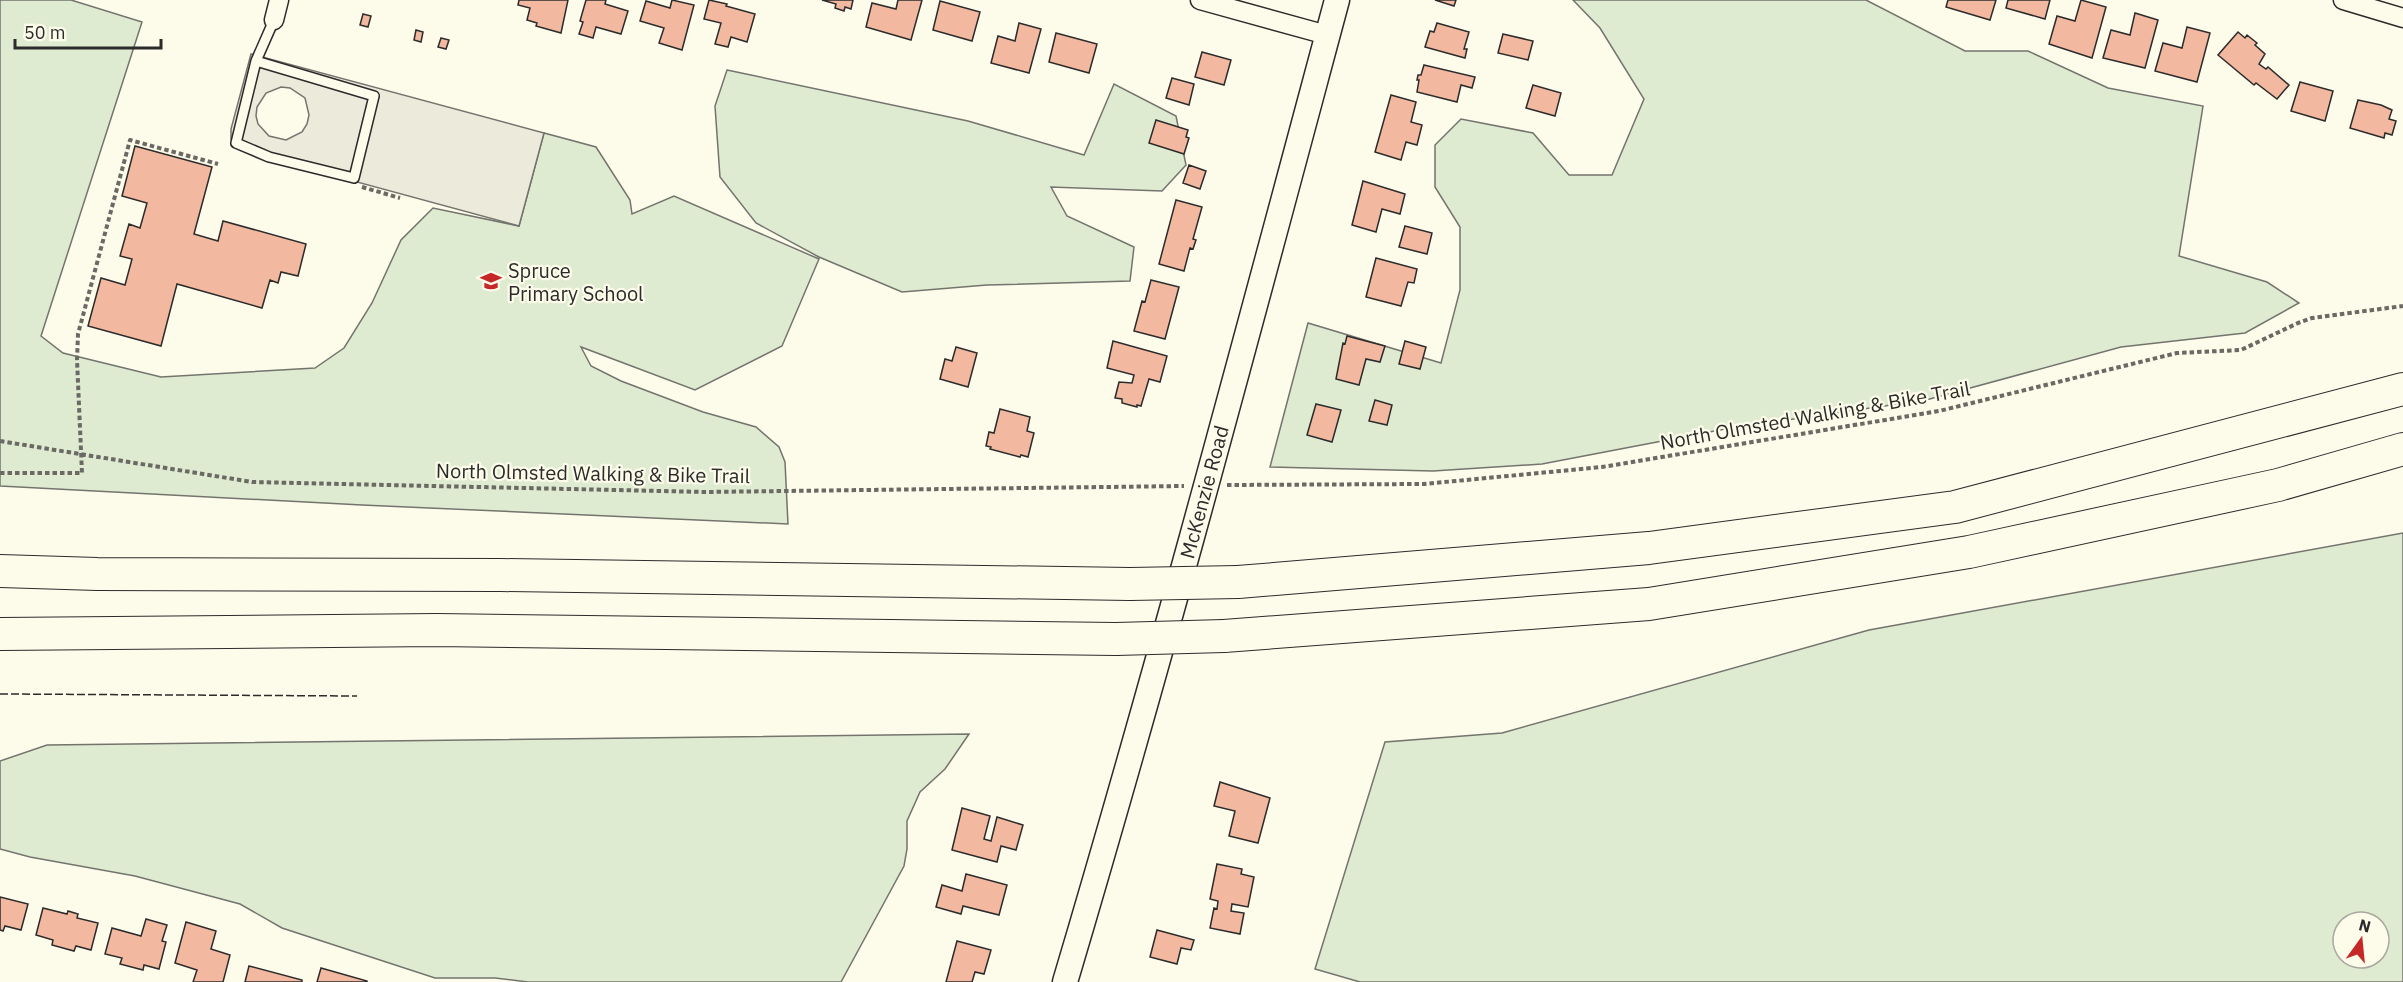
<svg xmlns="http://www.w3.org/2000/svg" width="2403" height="982" font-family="'IBM Plex Sans',sans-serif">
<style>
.green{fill:#deebd1;stroke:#74746e;stroke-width:1.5;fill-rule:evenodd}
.parking{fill:#eceadb;stroke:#74746e;stroke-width:1.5;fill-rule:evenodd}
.building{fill:#f2b8a0;stroke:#2b2b2b;stroke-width:1.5}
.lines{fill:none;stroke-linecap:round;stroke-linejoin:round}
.lane-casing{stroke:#2b2b2b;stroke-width:12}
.street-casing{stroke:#2b2b2b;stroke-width:21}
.secondary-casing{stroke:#2b2b2b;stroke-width:27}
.highway-casing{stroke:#2b2b2b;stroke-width:34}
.path{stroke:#6a6964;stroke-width:4;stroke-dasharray:4.5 3;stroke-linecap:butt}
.lane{stroke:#fdfbea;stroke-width:9}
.street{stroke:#fdfbea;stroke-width:18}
.secondary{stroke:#fdfbea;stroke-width:24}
.highway{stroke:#fdfbea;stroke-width:32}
.highway-bridge-casing{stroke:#2b2b2b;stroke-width:34;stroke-linecap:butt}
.highway-bridge{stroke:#fdfbea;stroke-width:32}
.fence{stroke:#2b2b2b;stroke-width:1.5;stroke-dasharray:8 3;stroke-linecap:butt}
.labels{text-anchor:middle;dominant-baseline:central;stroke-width:4.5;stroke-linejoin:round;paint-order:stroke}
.poi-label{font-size:20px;fill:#2b2b2b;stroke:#fdfbea;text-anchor:start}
.street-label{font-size:20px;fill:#2b2b2b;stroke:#fdfbea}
</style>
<rect width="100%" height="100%" fill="#fdfbea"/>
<!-- green -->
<path class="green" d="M0 0H71L142 22 41 336 63 353 161 377 315 368 344 348 372 303 401 240 433 208 519 226 544 133 596 147 630 200 632 214 674 196 819 259 782 346 695 390 581 347 591 366 621 381 703 412 756 427 779 447 785 462 788 524 362 505 0 486Z
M1573 0H1866L1965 51H2028L2108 88 2203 106 2179 256 2267 282 2299 303 2245 333 2121 347 1926 400 1725 429 1542 464 1433 471 1270 467 1308 323 1441 363 1460 290V227L1435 187V145L1461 119 1533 133 1569 175H1612L1644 99 1600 28Z
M727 70 968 121 1084 155 1114 84 1176 116 1186 165 1162 191 1051 187 1067 216 1134 247 1130 281 987 285 902 292 819 257 756 223 720 177 715 106Z
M2403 533V982H1360L1315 969 1385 742 1502 733 1869 630ZM2343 922H2379V958H2343Z
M969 734 945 769 920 792 907 821V849L904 866 841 982H528L495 978H435L282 928 240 904 135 876 30 857 0 849V761L47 745Z"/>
<!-- parking -->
<path class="parking" d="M251 54 544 133 519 226 243 151 236 147 231 139V129ZM281 87 290 88 305 98 309 115 307 124 302 132 286 140 269 136 258 124 256 116 257 107 266 93Z"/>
<!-- building -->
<path class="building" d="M519 0H568L561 33 536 26 537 23 527 20 530 8 518 5Z
M586 0H606L605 4 628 11 621 34 596 27 593 38 579 34 583 22 580 21Z
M672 0 694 5 682 50 659 43 664 28 640 21 646 1 670 8Z
M709 0 727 4 726 6 755 14 747 42 731 37 728 47 715 44 721 23 704 19Z
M822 0H853L851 9 845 7 844 11 835 8 836 4Z
M898 0H922L911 40 866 27 872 3 896 9Z
M1435 0H1456L1454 6Z
M1948 0H1996L1990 20 1946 7Z
M2008 0H2050L2045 19 2006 8Z
M2081 0 2106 7 2092 58 2049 44 2057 16 2075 21Z
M940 1 980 12 972 41 933 30Z
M2135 13 2158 20 2145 68 2103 58 2111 30 2130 35Z
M363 14 371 16 368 27 360 25Z
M1019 23 1041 29 1029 73 991 63 998 36 1015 41Z
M1437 23 1469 32 1464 49H1467L1465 58 1425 47 1430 31 1434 32Z
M2187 27 2210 33 2197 82 2155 71 2163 43 2182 48Z
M416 30 423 32 421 42 414 40Z
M2238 32 2245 38 2247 35 2257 43 2255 45 2265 54 2259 64 2266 69 2268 67 2289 85 2277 99 2256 83 2254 85 2218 55Z
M1056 33 1097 44 1089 73 1049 62Z
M1503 34 1533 41 1528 60 1498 53Z
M441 38 449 40 446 49 438 47Z
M1202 52 1231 60 1224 85 1195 77Z
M1424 65 1475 77 1472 88 1461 85 1457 102 1417 92 1419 80H1417L1418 75H1421Z
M1172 78 1194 84 1189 105 1166 98Z
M2300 82 2333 91 2325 121 2291 111Z
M1533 85 1561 93 1555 116 1526 108Z
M1391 95 1416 102 1411 122 1422 125 1417 145 1406 142 1401 160 1375 152Z
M2358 100 2381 105 2392 110 2389 119 2396 121 2392 135 2385 133 2384 138 2350 128Z
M1156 120 1188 130 1186 137 1189 138 1184 154 1149 143Z
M135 146 212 167 194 234 218 241 223 221 306 244 298 276 281 272 278 283 270 280 262 308 177 284 161 346 88 326 101 278 125 285 132 259 120 256 129 224 140 228 147 203 122 196Z
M1189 165 1206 171 1200 189 1183 183Z
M1363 181 1405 194 1400 214 1382 209 1376 232 1352 225Z
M1176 200 1202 207 1193 239 1196 240 1193 249 1190 248 1184 271 1159 264Z
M1405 226 1432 233 1427 254 1399 247Z
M1376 258 1417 269 1414 283 1408 282 1401 306 1366 297Z
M1151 280 1179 287 1165 339 1134 331 1142 301 1145 302Z
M1347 336 1385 346 1380 362 1366 359 1359 385 1336 379 1343 343 1345 344Z
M1113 341 1167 356 1160 382 1149 379 1141 406 1137 405V407L1122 403V399L1115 398 1119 382 1132 383 1134 375 1107 368Z
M1405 341 1426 347 1420 369 1399 364Z
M956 347 977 353 968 387 940 379 945 359 952 361Z
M1375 400 1392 405 1387 425 1369 421Z
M1316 404 1341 410 1332 442 1307 435Z
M1000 409 1030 417 1027 431 1034 433 1028 457 1021 455 1020 457 990 449 991 447 986 446 989 432 994 433Z
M1220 782 1270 798 1258 843 1229 836 1235 811 1214 806Z
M962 808 990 816 984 839 991 841 997 817 1023 825 1016 850 1001 846 997 862 952 850Z
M1217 864 1242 869 1241 874 1254 877 1248 907 1232 904 1231 911 1244 913 1240 934 1210 928 1214 908 1217 909 1218 901 1210 899Z
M966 874 1007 885 999 915 963 906 961 914 936 907 942 885 962 891Z
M0 897 28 904 21 930 5 926 3 931 0 930Z
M43 908 67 914 68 911 78 914 77 918 98 923 91 950 76 946 74 951 52 945 53 940 36 935Z
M146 919 167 925 162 941 166 942 159 969 144 965 143 970 120 964 122 958 105 954 112 928 141 936Z
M186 922 216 931 211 949 230 955 223 982H193L197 970 175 963Z
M1157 930 1194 940 1191 950 1181 948 1177 964 1150 957Z
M957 941 991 950 984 974 975 972 972 982H946Z
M249 966 302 980V982H245Z
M321 968 367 981V982H317Z"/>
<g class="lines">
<defs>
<path id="lane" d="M256 61 374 96 354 178 269 157 236 143 256 61 274 20"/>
<path id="street" d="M1200 0 1327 35
M2343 0 2403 18
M274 20 279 0"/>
<path id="secondary" d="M1065 982C1162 656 1249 328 1337 0"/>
<path id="highway" d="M0 571 97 574 501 575 1130 584
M1238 582 1649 548 1955 507 2403 389
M0 634 437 630 1116 639
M1224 636 1649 604 1969 552 2278 485 2403 449"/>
</defs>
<!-- lane casing -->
<use href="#lane" class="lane-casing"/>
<!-- street casing -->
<use href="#street" class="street-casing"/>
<!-- secondary casing -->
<use href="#secondary" class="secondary-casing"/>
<!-- highway casing -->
<use href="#highway" class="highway-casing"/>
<!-- path -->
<path class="path" d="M362 187 400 198
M0 441 252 482 705 492 1184 486
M0 473H82L77 360 78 334 130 140 218 164
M1227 485 1424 484 1602 467 1939 411 2177 353 2241 350 2298 323 2312 318 2403 306"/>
<!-- lane -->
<use href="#lane" class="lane"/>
<!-- street -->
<use href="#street" class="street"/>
<!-- secondary -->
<use href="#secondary" class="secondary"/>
<!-- highway -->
<use href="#highway" class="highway"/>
<defs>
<path id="highway-bridge" d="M1130 584 1238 582
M1116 639 1224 636"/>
</defs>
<!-- highway-bridge casing -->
<use href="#highway-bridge" class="highway-bridge-casing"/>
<!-- highway-bridge -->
<use href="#highway-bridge" class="highway-bridge"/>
<!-- fence -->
<path class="fence" d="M0 694 357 696"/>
</g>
<!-- icons -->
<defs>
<symbol id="school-bare" viewBox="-9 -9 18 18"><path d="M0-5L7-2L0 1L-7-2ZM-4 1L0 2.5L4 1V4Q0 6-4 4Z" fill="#c62828" stroke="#fdfbea" stroke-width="2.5" paint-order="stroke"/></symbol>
</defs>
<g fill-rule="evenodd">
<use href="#school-bare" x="476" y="266" width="30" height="30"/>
</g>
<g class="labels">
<!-- poi labels -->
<g class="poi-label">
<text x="508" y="270">Spruce<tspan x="508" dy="23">Primary School</tspan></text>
</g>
<!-- street labels -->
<g class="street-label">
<text transform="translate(1815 415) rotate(-10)">North Olmsted Walking &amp; Bike Trail</text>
<text transform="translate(593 473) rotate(1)">North Olmsted Walking &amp; Bike Trail</text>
<text transform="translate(1204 492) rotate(-75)">McKenzie Road</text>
</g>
</g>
<!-- north arrow -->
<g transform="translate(2361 940) rotate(15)"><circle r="28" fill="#fdfbea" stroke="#a9a89e" stroke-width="1.5"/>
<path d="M0-4.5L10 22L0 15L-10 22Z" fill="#c62828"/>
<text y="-9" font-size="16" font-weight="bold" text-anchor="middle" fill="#2b2b2b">N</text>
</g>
<!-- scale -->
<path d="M15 39v9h146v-9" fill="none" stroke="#2b2b2b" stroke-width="3"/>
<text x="24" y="39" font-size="18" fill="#2b2b2b" stroke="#fdfbea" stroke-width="4.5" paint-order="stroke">50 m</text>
</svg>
